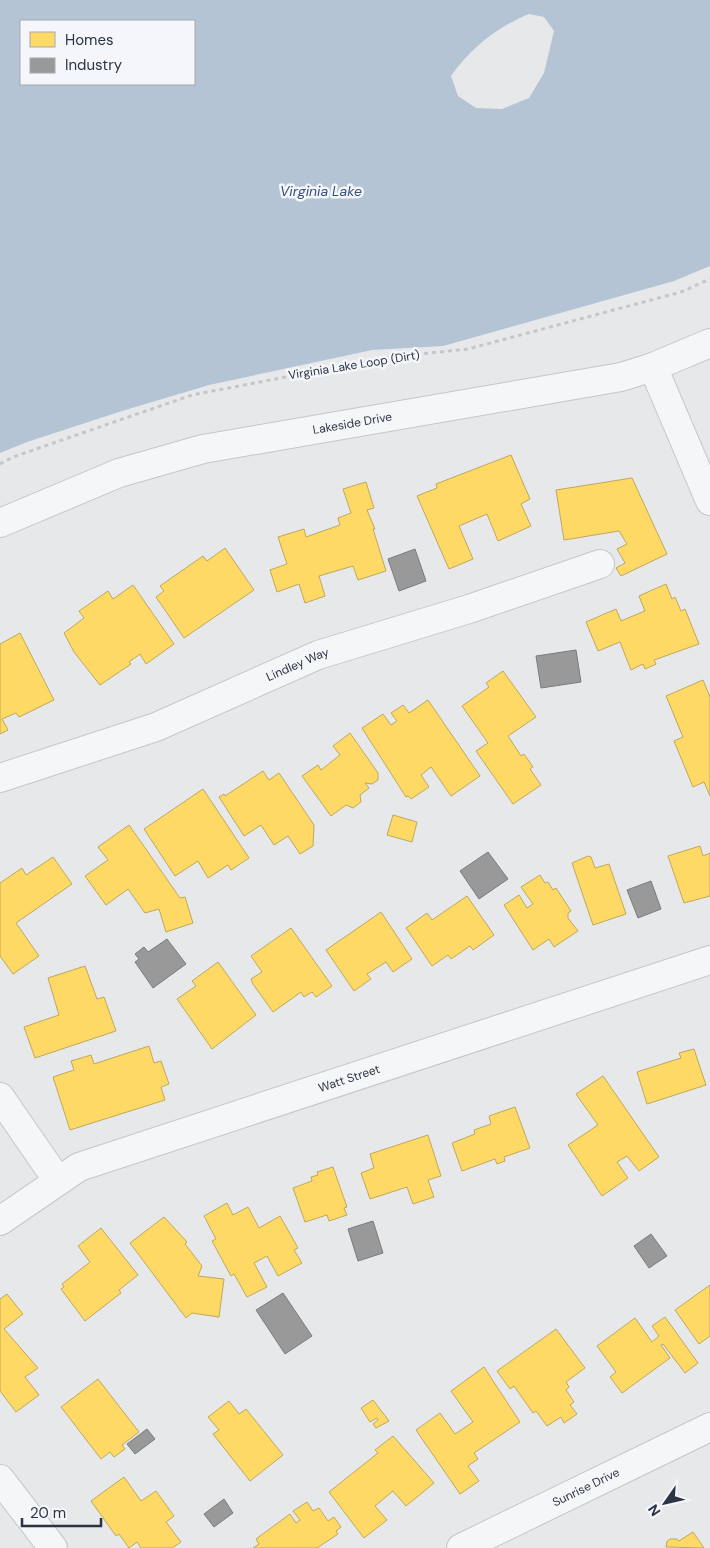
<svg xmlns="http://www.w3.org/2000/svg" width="710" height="1548" font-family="'DM Sans',sans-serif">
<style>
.water{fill:#b4c4d5;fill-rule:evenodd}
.homes{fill:#ffd966;stroke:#bfa85c}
.industry{fill:#999;stroke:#787b80}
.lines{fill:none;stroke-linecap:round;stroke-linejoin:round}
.minor-casing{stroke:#c4c6c8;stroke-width:30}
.path{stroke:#c5c6ca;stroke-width:3;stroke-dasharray:4 4;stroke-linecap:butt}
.minor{stroke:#f5f6f7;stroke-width:28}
.labels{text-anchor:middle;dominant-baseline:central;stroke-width:5;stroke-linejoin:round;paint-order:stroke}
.street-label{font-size:12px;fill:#2b3445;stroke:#f4f6f9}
.water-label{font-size:14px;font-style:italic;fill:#34527a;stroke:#f4f6f9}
</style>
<rect width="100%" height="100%" fill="#e6e8ea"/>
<!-- water -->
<path class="water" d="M0 0H710V266L674 281 443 346 372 350 209 385 122 411 27 442 0 453ZM529 14 544 17 554 31 544 73 529 98 502 109 476 108 458 96 451 76C471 48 497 27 529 14ZM21 21H194V84H21Z"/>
<!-- homes -->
<path class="homes" d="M511 455 530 499 521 504 531 526 498 541 487 514 459 526 473 559 449 569 417 496 437 488 436 484Z
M632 478 667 554 621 576 616 568 625 563 617 549 627 544 619 531 564 540 556 490Z
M366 482 374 508 367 510 375 529H373L386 571 358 580 353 566 319 576 325 596 305 603 299 584 277 592 270 570 287 564 278 537 304 529 306 537 340 525 338 518 351 513 343 489Z
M225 548 254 590 184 638 156 597 164 591 160 586 203 556 207 561Z
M666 584 672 599 675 597 681 611 685 609 699 644 654 660 656 664 645 669 643 664 631 670 620 642 598 651 586 622 616 609 621 621 645 611 639 596Z
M133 585 174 644 146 664 140 654 129 662 131 664 100 685 74 652 64 633 84 618 79 611 108 591 113 599Z
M20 633 54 700 19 717 16 713 2 719 8 730 0 734V644Z
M503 671 536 717 508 736 521 756 524 754 533 767 530 769 541 785 513 804 476 751 488 743 462 706 489 687 486 683Z
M703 680 710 697V796L704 782 693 787 674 741 683 737 666 696Z
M428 700 480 776 451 796 431 767 421 775 429 787 411 799 408 796 406 797 362 728 383 714 391 725 397 721 391 713 403 705 409 713Z
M350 733 378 773V780L372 784 365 783 369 788 360 795 361 802 353 808 346 805 331 816 302 776 318 765 321 770 340 755 333 746Z
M263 771 269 780 279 773 314 825 313 846 300 854 288 836 274 845 261 825 244 836 219 797 224 794 225 796Z
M203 789 249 858 231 870 228 865 208 878 198 861 175 876 144 829Z
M393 815 417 822 412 842 387 835Z
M129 825 180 898 185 897 193 923 166 932 159 909 145 913 128 889 106 905 85 876 108 860 98 847Z
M700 846 703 856 710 853V896L684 903 668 856Z
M588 856 591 857 595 868 609 864 626 914 593 925 572 863Z
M53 857 72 884 16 923 39 956 13 974 0 956V883L22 868 26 875Z
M540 875 545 883 548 882 553 890 556 888 571 911 568 913V918L578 931 554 947 549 939 533 950 504 905 519 895 527 908 533 904 521 887Z
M467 896 494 935 473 950 470 946 451 959 448 955 432 966 406 928 427 913 432 920Z
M381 912 412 959 393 972 386 962 367 974 371 979 354 991 326 950Z
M291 928 332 986 316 997 312 992 304 997 301 992 273 1012 253 984 251 979 262 972 251 956Z
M218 962 256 1015 212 1049 177 999 196 986 192 981Z
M85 966 97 999 104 997 116 1031 35 1058 24 1027 59 1015 48 978Z
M149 1046 154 1063 161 1061 169 1084 161 1087 165 1100 70 1130 53 1077 74 1070 71 1061 91 1055 94 1064Z
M694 1049 706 1085 647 1104 637 1072 681 1058 679 1053Z
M603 1076 659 1157 639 1171 627 1156 617 1162 628 1178 602 1196 568 1145 598 1125 576 1094Z
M515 1107 530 1148 504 1157 505 1161 497 1164 495 1159 462 1171 452 1143 475 1134 474 1130 491 1124 489 1116Z
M428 1135 441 1176 428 1180 434 1197 413 1204 407 1187 370 1199 361 1173 374 1168 370 1154Z
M333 1167 347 1207 344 1208 347 1215 329 1221 327 1215 305 1222 293 1188 312 1181 311 1177 318 1175 317 1172Z
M227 1203 233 1215 248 1207 259 1228 280 1216 298 1248 294 1250 302 1263 278 1276 267 1256 254 1263 267 1287 247 1297 234 1274 231 1276 212 1241 216 1239 204 1216Z
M164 1217 187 1242 185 1244 202 1266 198 1276 224 1279 219 1317 192 1313 186 1318 130 1243Z
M101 1228 138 1275 119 1290 121 1293 85 1321 61 1289 64 1287 62 1284 90 1262 78 1246Z
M710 1285V1336L699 1344 675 1310Z
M7 1294 23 1314 4 1329 38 1368 25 1377 39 1395 16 1412 0 1391V1299Z
M665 1317 698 1363 685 1373 663 1344 661 1345 670 1358 622 1393 610 1377 616 1372 597 1346 635 1318 652 1342 659 1336 652 1326Z
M556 1329 585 1368 566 1382 569 1387 566 1390 574 1402 570 1405 577 1414 564 1423 561 1417 547 1426 536 1411 533 1413 514 1386 510 1389 497 1371Z
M484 1367 520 1422 474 1453 478 1459 468 1466 479 1481 460 1494 416 1430 440 1413 455 1434 473 1422 451 1391Z
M98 1379 139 1432 122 1445 125 1449 114 1457 110 1452 101 1459 61 1407Z
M373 1400 389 1421 376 1428 373 1424 378 1420 377 1418 370 1422 361 1408Z
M229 1401 239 1414 246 1409 283 1455 250 1481 213 1434 219 1430 208 1417Z
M393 1436 434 1483 406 1506 393 1491 375 1506 387 1520 364 1538 329 1492 378 1453 375 1450Z
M124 1477 141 1501 156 1491 174 1516 166 1522 181 1542 172 1548H141L137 1542 129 1548 119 1534 116 1536 91 1501Z
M307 1502 313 1511 319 1508 328 1521 334 1517 341 1527 336 1531 338 1534 317 1548H253L259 1544 256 1539 290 1514 296 1523 300 1520 293 1511Z
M693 1532 704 1548 666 1547 667 1541 670 1539H677L679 1541Z"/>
<!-- industry -->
<path class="industry" d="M415 549 426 581 399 591 388 559Z
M576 650 581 682 541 688 536 656Z
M488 852 508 879 479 899 460 871Z
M651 881 661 909 638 918 627 890Z
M167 939 186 964 153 988 135 962 139 959 135 954 144 947 148 952Z
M373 1221 383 1253 358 1261 348 1229Z
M651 1234 667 1256 649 1268 634 1246Z
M283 1293 312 1336 285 1354 256 1310Z
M147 1429 155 1439 135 1454 127 1444Z
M224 1499 233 1513 214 1527 204 1514Z"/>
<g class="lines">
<defs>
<g id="minor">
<path d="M653 367 710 501"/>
<path id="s1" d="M0 523 119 473 203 449 621 377 653 367 710 343"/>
<path id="s2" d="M0 778 156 727 318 655 469 609 600 564"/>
<path d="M0 1097 58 1181"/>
<path id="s3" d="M0 1221 79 1167 710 960"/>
<path d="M0 1479 53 1548"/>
<path id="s4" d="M461 1548 710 1427"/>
</g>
</defs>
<!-- minor casing -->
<use href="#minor" class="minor-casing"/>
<!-- path -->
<path class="path" d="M0 464 13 457 192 395 391 357 468 349 681 292 710 279"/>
<!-- minor -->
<use href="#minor" class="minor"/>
</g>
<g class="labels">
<!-- street labels -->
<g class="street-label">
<text transform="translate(354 365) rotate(-9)">Virginia Lake Loop (Dirt)</text>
<text stroke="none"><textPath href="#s1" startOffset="368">Lakeside Drive</textPath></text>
<text stroke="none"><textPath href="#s2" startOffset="319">Lindley Way</textPath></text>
<text stroke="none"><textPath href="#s3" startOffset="380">Watt Street</textPath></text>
<text stroke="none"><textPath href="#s4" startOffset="139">Sunrise Drive</textPath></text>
</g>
<!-- water labels -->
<g class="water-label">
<text x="321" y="191">Virginia Lake</text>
</g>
</g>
<!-- legend -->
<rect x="20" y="20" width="175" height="65" fill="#f4f6f9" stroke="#a4a8b1"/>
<rect x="30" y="32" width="25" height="15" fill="#ffd966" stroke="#a4a8b1"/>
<text x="65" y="45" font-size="15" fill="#2b3445">Homes</text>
<rect x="30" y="58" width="25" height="15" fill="#999999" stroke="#a4a8b1"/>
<text x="65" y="70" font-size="15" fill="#2b3445">Industry</text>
<!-- north arrow -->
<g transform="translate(665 1503) rotate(236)" stroke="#f4f6f9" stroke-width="4" paint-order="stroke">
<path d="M0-4L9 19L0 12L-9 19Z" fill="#2b3445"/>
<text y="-8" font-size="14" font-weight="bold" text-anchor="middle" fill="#2b3445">N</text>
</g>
<!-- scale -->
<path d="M22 1518v8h79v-8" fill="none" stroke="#2b3445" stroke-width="2.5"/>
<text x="30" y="1518" font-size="15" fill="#2b3445" stroke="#f4f6f9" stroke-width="4" paint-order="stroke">20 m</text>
</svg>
